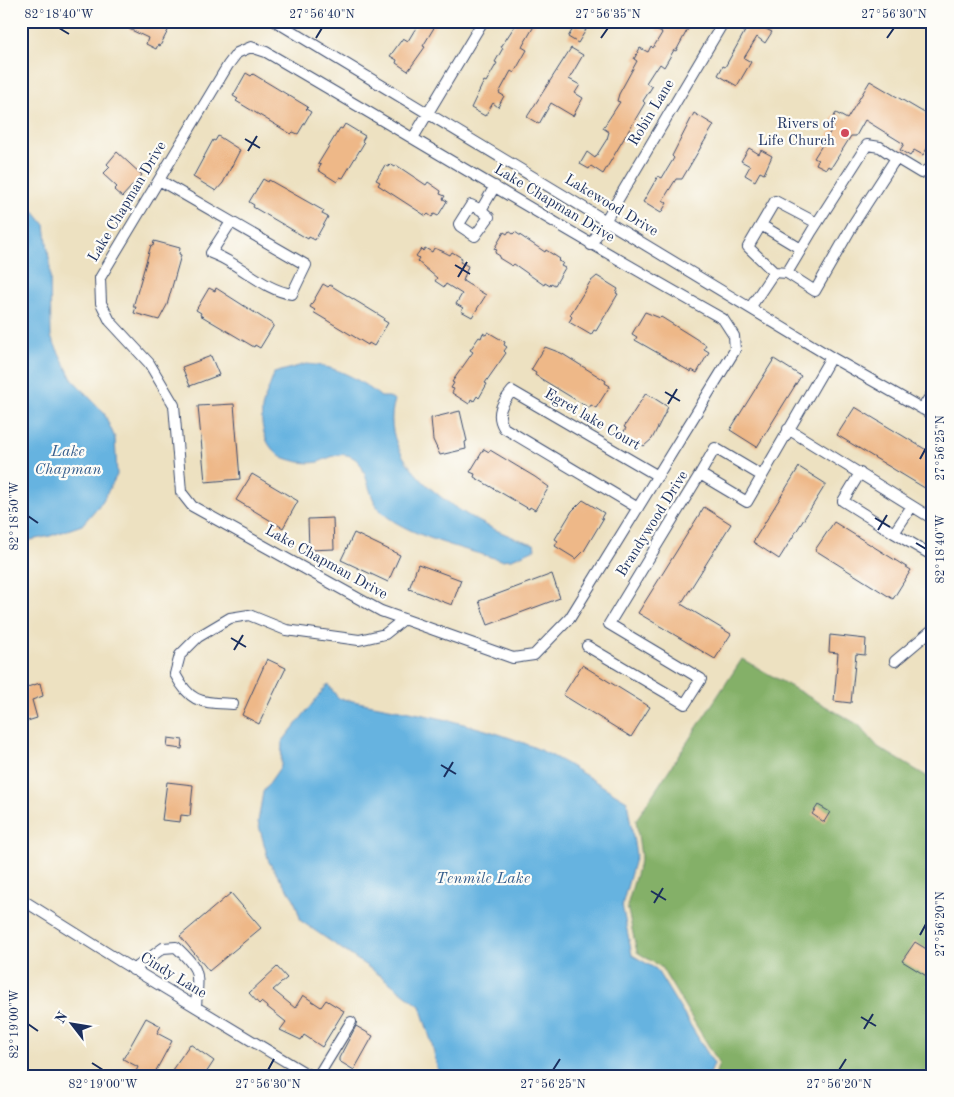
<svg xmlns="http://www.w3.org/2000/svg" width="954" height="1097" font-family="'Old Standard TT',serif">
<style>
.forest{fill:#84b067;stroke:#507062}
.water{fill:#66b3e0;stroke:#40719f}
.building{fill:#eeb888}
.lines{fill:none;stroke-linecap:round;stroke-linejoin:round}
.minor-casing{stroke:#3a4a6d;stroke-width:12}
.minor{stroke:#fff;stroke-width:10}
.ticks{fill:none;stroke:#1b2f5e;stroke-width:2}
.poi-dot{fill:#d1495b;stroke:#fdfcf7;stroke-width:2}
.labels{text-anchor:middle;dominant-baseline:central;stroke-width:4.5;stroke-linejoin:round;paint-order:stroke}
.street-label{font-size:15px;fill:#1b2f5e;stroke:#fdfcf7}
.poi-label{font-size:15px;fill:#1b2f5e;stroke:#fdfcf7;text-anchor:end}
.water-label{font-size:16px;font-style:italic;fill:#355d8c;stroke:#fdfcf7}
.neatline{fill:none;stroke:#1b2f5e;stroke-width:2}
.ticks-label{font-size:12px;text-anchor:middle;fill:#1b2f5e}
</style>
<rect width="100%" height="100%" fill="#fdfcf7"/>
<filter id="ink" filterUnits="userSpaceOnUse"><feTurbulence type="fractalNoise" baseFrequency=".02" numOctaves="2"/><feDisplacementMap in="SourceGraphic" scale="10" xChannelSelector="R" yChannelSelector="G"/><feConvolveMatrix kernelMatrix="1 2 1 2 8 2 1 2 1" color-interpolation-filters="sRGB"/></filter>
<filter id="wash" filterUnits="userSpaceOnUse"><feTurbulence type="fractalNoise" baseFrequency=".0096" numOctaves="4" result="noise"/><feDisplacementMap in="SourceGraphic" scale="20" xChannelSelector="R" yChannelSelector="G"/><feGaussianBlur stdDeviation="1.12" result="paint"/><feColorMatrix in="noise" values="0 0 0 0 0 0 0 0 0 0 0 0 0 0 0 0 0 1.4 0 .05"/><feComposite in="paint" operator="in"/></filter>
<g filter="url(#wash)">
<rect width="100%" height="100%" fill="#ede1c1"/>
<!-- forest -->
<path class="forest" d="M742 659 859 725 878 747 933 780V1076H715L719 1063 661 967 637 952 627 906 641 857 636 820Z"/>
<!-- water -->
<path class="water" d="M21 195 45 225 50 267 51 337 72 379 104 413 115 438 117 475 102 502 82 525 50 536 21 542Z
M306 364C336 366 358 378 381 397H389L395 400C372 469 480 530 534 544L535 549 512 559 501 560C468 550 400 534 379 509 368 496 367 465 354 458 341 450 330 458 318 462 308 464 297 462 288 459 267 453 260 430 262 409 264 397 271 385 274 373Z
M328 684 338 698C405 712 475 721 538 749 569 763 598 784 627 801L636 855 622 905 632 955 656 969 714 1064 709 1076H439L432 1044 420 1006 381 976 301 921 294 899 269 862 258 822 263 792 281 766 282 742Z"/>
<g id="blocks">
<!-- building -->
<path class="building" d="M133 21H173L160 46 158 45 156 49 146 44 148 38 129 29Z
M420 21H438L423 46 425 47 408 71 396 63 397 60 390 56 403 38 408 41Z
M518 21H537L522 47 527 50 514 73 511 71 499 93 504 96 498 107 493 103 485 116 471 108 484 81 486 82 497 63 495 62 503 48 501 47Z
M661 21H683L690 25 676 51 674 50 664 67 660 64 656 70 655 69 646 83 652 87 643 101 645 103 603 174 591 166 589 169 580 164 587 152 595 158 607 139 609 132 603 128 620 102 617 101 619 94 637 61 634 59 640 48 648 52 651 46 653 48 662 33 656 30Z
M576 24 586 30 578 43 568 37Z
M749 24 760 30 762 27 772 32 765 43 757 37 744 58 751 62 737 86 718 75 723 66 725 67Z
M571 48 583 55 569 79 580 85 575 93 583 98 573 116 551 103 539 124 527 117Z
M246 73 251 76 253 74 308 107 306 109 311 112 298 134 293 132 291 134 236 101 238 99 233 96Z
M870 81 933 118V139L923 155 914 150 910 156 900 150 904 144 865 120 856 136H851L831 168 828 166 826 169 816 164 818 160 814 158 834 126 831 121 836 113 847 119Z
M694 113 714 125 682 179H676L663 200 667 203 661 213 643 202 658 176 662 178 674 158 672 156Z
M345 124 365 136 362 141 364 143 343 178 340 177 337 182 318 170 321 165 318 164 340 128 342 129Z
M218 136 240 150 223 183 216 191 193 177 213 140 215 141Z
M749 148 759 154 761 150 772 156 764 174 760 172 755 181 745 175 750 166 741 161Z
M117 152 142 175 122 197 114 190 117 187 103 174 110 167 107 164Z
M390 164 395 167 396 165 426 185 428 182 441 191 440 194 445 196 443 199 447 201 438 216 434 214 432 217 428 214 426 216 378 185 380 182 376 180 385 165 389 167Z
M263 179 268 182 269 180 324 211 322 214 328 217 315 240 309 237 308 239 253 207 254 205 249 202Z
M509 231 513 234 515 232 545 252 546 250 560 259 558 261 563 263 561 266 565 268 555 285 551 283 550 286 545 283 544 285 514 264 512 266 499 258 500 256 495 253 497 250 494 249 504 232 507 234Z
M154 241 180 248 179 254 181 255 167 305 159 320 134 313 136 307H133L151 245 153 246Z
M425 248 432 252 434 248 442 251 450 255 452 252 462 258 460 262 468 266 463 281 486 295 472 317 461 311 463 308 456 304 462 294 446 284 444 287 435 281 437 278 417 261 419 258 416 256 421 249 423 251Z
M597 276 618 289 616 293 618 294 596 331 594 330 591 335 569 322 572 317 570 315 590 282Z
M323 284 328 287 330 285 384 318 383 320 388 323 374 346 369 343 368 345 313 312 315 310 310 307Z
M209 288 215 291 216 288 274 325 260 348 255 345 254 347 200 315 201 313 196 310Z
M645 312 660 318 661 317 706 345 704 349 709 352 697 373 692 370 691 372 635 340 637 337 632 334Z
M488 332 505 342 504 345 507 347 504 351 506 353 485 383 487 384 479 398 477 396 474 401 471 399 469 404 452 393 454 389 451 388 454 383 452 382 473 352 470 350 479 337 481 338 483 333 486 335Z
M545 347 561 353 606 381 605 383 610 386 596 408 591 405 589 408 535 375 536 373 531 370Z
M211 356 219 375 190 386 182 367Z
M774 359 801 376 757 447 730 430Z
M646 393 668 407 652 439 644 446 623 433 626 428 624 427Z
M234 404 240 479 205 482 198 406Z
M855 407 933 454V493L837 435Z
M460 411 467 441 465 442 466 449 440 455 433 440 431 418Z
M484 449 489 452 490 450 535 477 549 487 535 510 530 507 529 509 474 477 475 474 470 472Z
M799 467 826 484 779 559 753 542Z
M252 474 298 501 283 528 236 500Z
M583 500 604 513 601 518 603 519 584 551 576 559 555 546 558 541 555 539 572 511Z
M704 507 731 524 681 604 731 634 715 659 638 613Z
M333 518 334 549 309 550 308 519Z
M834 522 911 570 893 599 815 550Z
M354 533 400 555 388 582 341 560Z
M418 564 461 580 452 605 409 589Z
M552 574 560 598 488 625 479 601Z
M830 635 866 639 865 655 856 654 851 703 834 701 838 653 829 652Z
M267 659 286 668 259 724 242 715Z
M582 665 650 707 631 737 563 695Z
M40 683 43 696 32 700 37 718 21 723V689Z
M168 738 183 740 182 749 167 747Z
M167 782 193 785 190 816 181 815 180 822 162 820Z
M818 805 830 812 824 822 812 814Z
M231 893 261 928 209 971 180 936Z
M915 942 933 953V980L902 961Z
M277 967 287 978 273 990 295 1008 303 995 321 1007 326 1000 344 1011 322 1047 304 1035 301 1040 280 1030 286 1022 261 1002 259 1004 249 993Z
M146 1018 161 1026 157 1033 172 1041 153 1076H134L138 1067 123 1059Z
M356 1026 373 1036 354 1070 339 1061V1058Z
M190 1044 214 1061 204 1076H180L172 1070Z"/>
</g>
</g>
<g filter="url(#ink)">
<use href="#blocks" fill-opacity="0" stroke="#3a4a6d" stroke-width="1"/>
<g class="lines">
<defs>
<path id="minor" d="M275 21 831 357 933 415
M787 21 792 24
M251 47 266 52C419 141 569 233 723 319L734 336 735 350 570 618 534 655 513 658 381 611 192 506 181 492 174 405 149 363 110 321 101 303 100 278 228 65 237 53Z
M413 138 483 21
M159 180 306 265 292 294C263 290 240 263 211 253L231 222
M481 210 489 217 475 236 460 226 459 224 471 205 481 210 495 186
M761 225 801 249
M591 245 724 21
M774 272 748 247 775 201 817 223
M787 273 812 231 867 145 880 147 896 158
M750 308 774 272 787 273 815 291 854 223 896 158 921 173 933 167
M922 409 933 392
M788 429 933 519
M860 473 843 501 894 533 912 506
M700 474 715 448 762 476
M638 508 504 428C495 414 502 403 512 391L658 476
M894 533 930 554
M587 646 685 704 701 679 609 624 700 474 747 502 831 357
M895 661 933 629
M233 704C201 702 191 704 175 674L180 655 198 637 230 618 249 615 286 630 359 640 385 634 404 619
M21 899 123 963 310 1076
M133 970 163 948 176 947C202 971 198 973 196 1007
M318 1076 351 1022"/>
</defs>
<!-- minor casing -->
<use href="#minor" class="minor-casing"/>
<!-- minor -->
<use href="#minor" class="minor"/>
</g>
</g>
<!-- ticks -->
<path class="ticks" d="M59 28 69 34M316 38 322 28M601 38 608 28M887 38 894 28M245 139 260 148M248 151 257 136M455 265 470 274M458 277 467 262M665 392 680 401M668 404 677 389M920 459 926 448M28 516 38 523M875 518 890 527M878 530 887 515M916 543 926 549M231 638 246 647M234 650 243 635M441 765 456 774M444 777 453 762M651 891 666 900M654 903 663 888M920 935 926 924M861 1017 876 1026M28 1024 38 1031M864 1029 873 1014M92 1063 103 1070M268 1070 274 1059M553 1070 560 1059M839 1070 846 1059"/>
<!-- markers -->
<circle class="poi-dot" cx="845" cy="133" r="5"/>
<g class="labels">
<!-- street labels -->
<g class="street-label">
<text transform="translate(652 113) rotate(-59)">Robin Lane</text>
<text transform="translate(128 202) rotate(-59)">Lake Chapman Drive</text>
<text transform="translate(554 204) rotate(31)">Lake Chapman Drive</text>
<text transform="translate(611 206) rotate(31)">Lakewood Drive</text>
<text transform="translate(592 420) rotate(30)">Egret lake Court</text>
<text transform="translate(653 524) rotate(-58)">Brandywood Drive</text>
<text transform="translate(326 563) rotate(29)">Lake Chapman Drive</text>
<text transform="translate(173 976) rotate(31)">Cindy Lane</text>
</g>
<!-- poi labels -->
<g class="poi-label">
<text x="835" y="124">Rivers of<tspan x="835" dy="17">Life Church</tspan></text>
</g>
<!-- water labels -->
<g class="water-label">
<text x="68" y="452">Lake<tspan x="68" dy="18">Chapman</tspan></text>
<text x="483" y="879">Tenmile Lake</text>
</g>
</g>
<!-- margin -->
<rect width="954" height="1097" fill="none" stroke="#fdfcf7" stroke-width="55"/>
<!-- north arrow -->
<g transform="translate(72 1024) rotate(301)" stroke="#fdfcf7" stroke-width="4" paint-order="stroke">
<path d="M0-4L9 19L0 12L-9 19Z" fill="#1b2f5e"/>
<text y="-8" font-size="14" font-weight="bold" text-anchor="middle" fill="#1b2f5e">N</text>
</g>
<rect x="28" y="28" width="898" height="1042" class="neatline"/>
<g class="ticks-label">
<text x="59" y="18">82°18'40"W</text>
<text x="322" y="18">27°56'40"N</text>
<text x="608" y="18">27°56'35"N</text>
<text x="894" y="18">27°56'30"N</text>
<text transform="translate(940 448) rotate(-90)" y="4">27°56'25"N</text>
<text transform="translate(14 516) rotate(-90)" y="4">82°18'50"W</text>
<text transform="translate(940 549) rotate(-90)" y="4">82°18'40"W</text>
<text transform="translate(940 924) rotate(-90)" y="4">27°56'20"N</text>
<text transform="translate(14 1024) rotate(-90)" y="4">82°19'00"W</text>
<text x="103" y="1088">82°19'00"W</text>
<text x="268" y="1088">27°56'30"N</text>
<text x="553" y="1088">27°56'25"N</text>
<text x="839" y="1088">27°56'20"N</text>
</g>
</svg>
